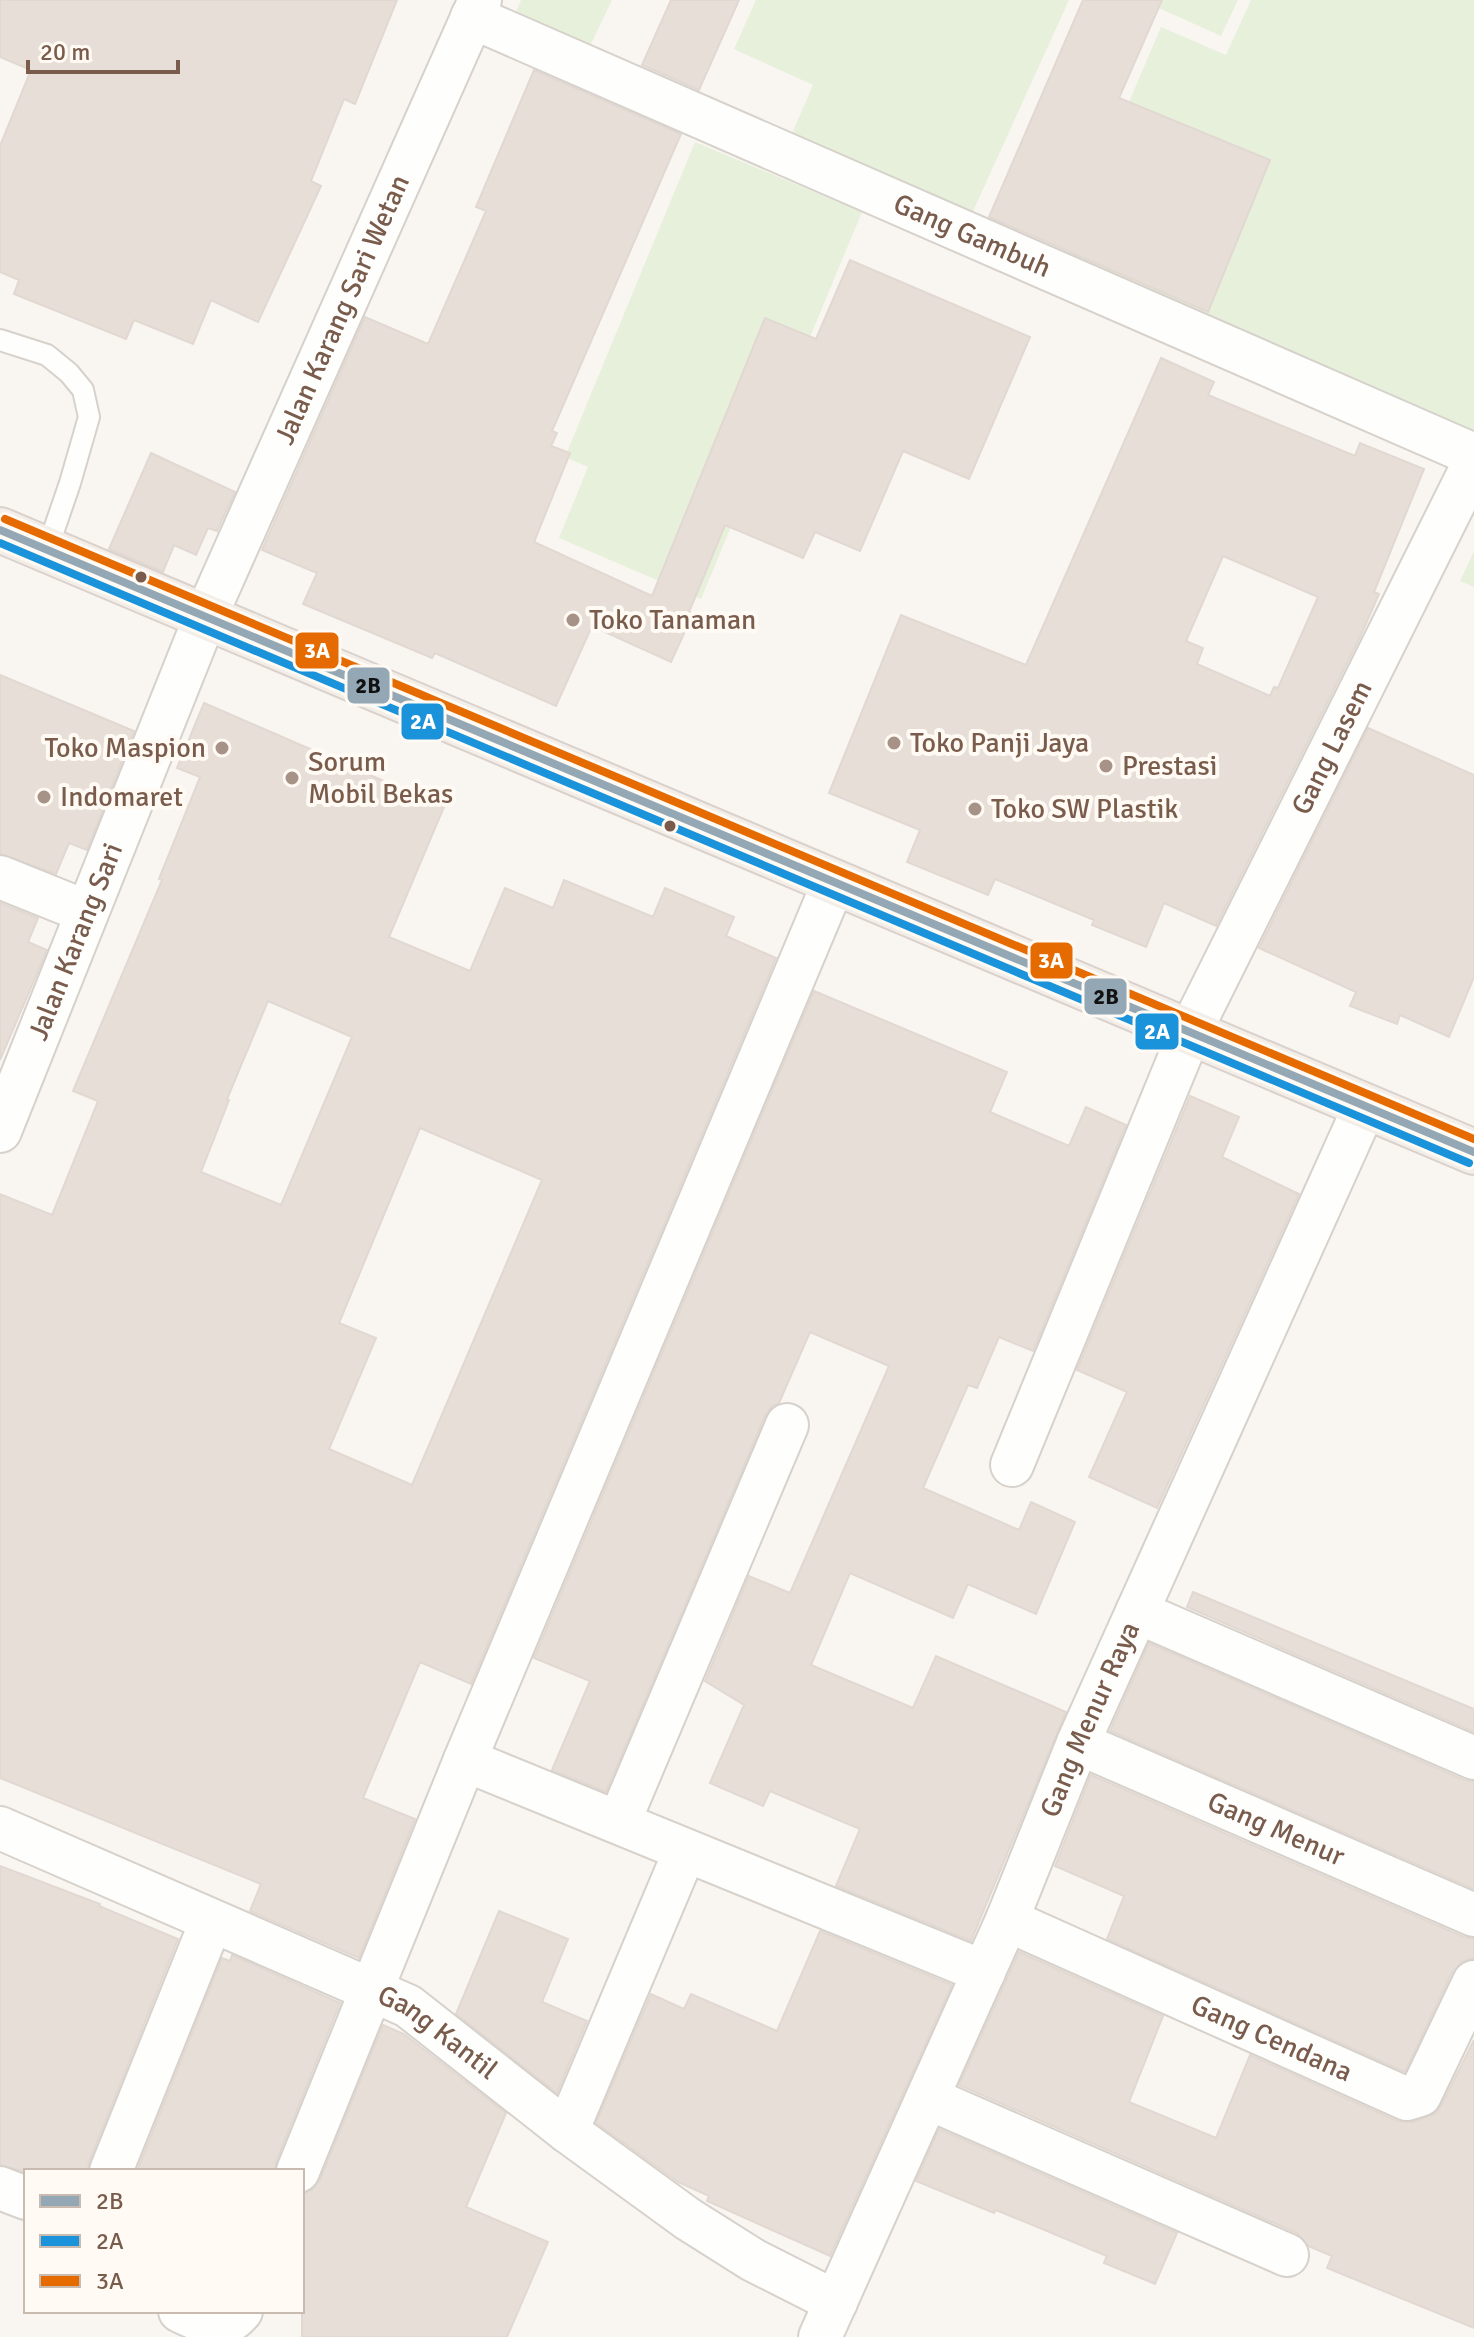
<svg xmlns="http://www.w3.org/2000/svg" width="1474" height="2337" font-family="Signika,sans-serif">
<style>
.green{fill:#e7f0db}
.building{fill:#e6ded7;stroke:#e2d8d2;stroke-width:2;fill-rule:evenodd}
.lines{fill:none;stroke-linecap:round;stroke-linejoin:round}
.service-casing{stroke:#d7d1cb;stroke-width:24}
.minor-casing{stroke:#d7d1cb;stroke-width:46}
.primary-casing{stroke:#dad1cc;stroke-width:48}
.service{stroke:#fefefd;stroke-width:20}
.minor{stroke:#fefefd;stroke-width:42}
.primary{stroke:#f3eee8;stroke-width:44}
.bus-1-casing{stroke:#fffaf3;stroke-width:14}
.bus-2-casing{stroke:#fffaf3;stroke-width:14}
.bus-3-casing{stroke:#fffaf3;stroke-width:14}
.bus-1{stroke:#93a7b4;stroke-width:8}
.bus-2{stroke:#1a93db;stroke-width:8}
.bus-3{stroke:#e56a00;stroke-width:8}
.bus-dot{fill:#7a5c4d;stroke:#fffaf3;stroke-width:3}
.poi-dot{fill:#a69286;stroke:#fffaf3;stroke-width:3}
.labels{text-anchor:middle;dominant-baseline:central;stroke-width:8;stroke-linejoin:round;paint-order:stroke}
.street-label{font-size:28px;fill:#7a5c4d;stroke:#fffaf3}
.poi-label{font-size:28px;fill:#7a5c4d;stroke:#fffaf3;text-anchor:start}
.line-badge{stroke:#fffaf3;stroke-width:3}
.badge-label{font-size:22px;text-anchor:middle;font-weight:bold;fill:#fff}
.pale-badge-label{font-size:22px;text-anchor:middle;font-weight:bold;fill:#111}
</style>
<rect width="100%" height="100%" fill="#f9f5f0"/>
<!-- green -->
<path class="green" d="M521 0H612L588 50 515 14Z
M756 0H1069L969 220 790 138 813 85 734 49Z
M1141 0H1238L1221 36Z
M1251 0H1474V428L1469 439 1062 259 1161 27 1226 55Z
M695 142 862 212 701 599 559 538 588 467 565 457Z
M1474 551V587L1460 581Z"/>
<!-- building -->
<path class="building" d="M0 0H397L355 104 344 99 311 181 321 186 258 322 211 300 193 344 134 320 126 339 14 294 19 280 0 272V146L31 70 0 57Z
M671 0H739L699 90 642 65Z
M1083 0H1162L1119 98 1270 160 1208 312 989 217Z
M534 70 681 134 552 431 557 433 551 446 570 453 534 542 652 596 765 318 816 339 850 260 1030 337 969 479 903 451 860 551 815 532 803 558 725 525 689 612 693 614 671 662 592 626 556 706 435 653 432 658 303 604 317 573 262 550 365 317 428 344 486 211 476 207Z
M1161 358 1214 382 1208 395 1355 456 1360 443 1424 469 1374 592 1379 594 1361 635 1216 926 1164 903 1146 947 1092 925 1094 920 995 879 988 895 907 862 920 830 829 793 901 615 1026 665ZM1223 556 1318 597 1278 688 1274 687 1270 696 1197 664 1203 648 1186 641Z
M151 453 235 492 217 531 208 528 196 555 174 545 163 572 109 549Z
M0 675 134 731 87 850 69 843 56 874 0 854Z
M204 703 444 807 389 937 470 971 505 888 553 908 564 880 653 917 665 888 734 917 726 936 776 958 471 1684 420 1662 363 1798 415 1819 359 1958 250 1911 261 1884 0 1778V1194L52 1215 98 1101 73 1091 162 880 159 879 200 777 177 768ZM268 1001 352 1037 281 1205 201 1172 229 1100 227 1099ZM420 1128 542 1180 412 1485 329 1449 376 1338 339 1323Z
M1368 728 1474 775V977L1449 1037 1400 1015 1397 1024 1350 1006 1356 992 1259 948Z
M0 903 38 918 28 942 47 950 0 1060Z
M814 991 1007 1072 990 1112 1069 1146 1086 1107 1126 1125 1033 1351 999 1337 977 1388 968 1385 923 1488 1019 1530 1031 1502 1075 1522 1036 1614 968 1584 953 1618 850 1573 811 1665 913 1708 936 1656 1066 1712 971 1941 836 1886 860 1829 770 1791 763 1806 710 1783 744 1705 705 1681 749 1576 790 1593 889 1366 810 1332 779 1403 772 1406 765 1416 606 1792 552 1770 590 1681 534 1658Z
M1190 1096 1239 1117 1222 1157 1299 1194 1157 1508 1089 1477 1127 1392 1077 1370Z
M1193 1592 1474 1709V1732L1187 1607Z
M1149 1643 1464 1780 1474 1782V1889L1110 1731Z
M1091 1775 1464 1937 1474 1939V1958L1461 1962 1452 1972 1405 2072 1107 1939 1124 1896 1055 1866Z
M0 1866 100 1904 99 1906 178 1939 89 2162 88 2171H23L0 2165Z
M499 1911 568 1939 542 2002 587 2021 557 2093 456 2014Z
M820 1931 952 1985 830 2256 707 2201 709 2196 678 2182 596 2123 651 1994 684 2009 691 1994 777 2031Z
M1019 1952 1163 2016 1129 2102 1216 2138 1250 2055 1397 2121 1413 2122 1435 2114 1441 2106 1474 2040V2328L1327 2268 1332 2256 1308 2246 1297 2233 959 2085Z
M232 1955 340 2003 276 2162 275 2171H137L222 1958 230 1961Z
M383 2025 404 2034 506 2113 466 2207 548 2242 507 2337H302V2195L313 2189 320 2180Z
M939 2129 1177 2233 1155 2284 1104 2263 1107 2256 996 2210 994 2213 916 2181Z"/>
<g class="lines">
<defs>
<path id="service" d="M0 340 47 355 69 373 83 390 89 417 70 483 47 550"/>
<g id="minor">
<path id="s1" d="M472 17 1474 455"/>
<path d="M0 877 87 912"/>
<path id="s2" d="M0 1131 205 618 480 0"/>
<path id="s3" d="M1012 1465 1190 1032 1474 463"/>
<path d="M1137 1612 1474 1758"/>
<path id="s4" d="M1078 1743 1474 1915"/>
<path d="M465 1760 984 1972"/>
<path d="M619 1822 787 1425"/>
<path id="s5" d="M0 1828 408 2006 567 2131 688 2219 753 2260 836 2302"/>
<path id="s6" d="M1007 1920 1407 2099 1420 2095 1474 1982"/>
<path d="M928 2098 1287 2255"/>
<path d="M567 2131 685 1851"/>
<path d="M111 2171 211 1922"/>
<path d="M298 2171 465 1760 834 882"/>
<path d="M0 2188 26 2198"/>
<path d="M180 2311C203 2321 222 2334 241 2311"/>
<path id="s7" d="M820 2337 1007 1920 1078 1743 1365 1106"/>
</g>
<path id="primary" d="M0 530 1474 1152"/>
</defs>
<!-- service casing -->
<use href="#service" class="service-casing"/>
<!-- minor casing -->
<use href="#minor" class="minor-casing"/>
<!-- primary casing -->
<use href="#primary" class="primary-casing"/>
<!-- service -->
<use href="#service" class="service"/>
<!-- minor -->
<use href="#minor" class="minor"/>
<!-- primary -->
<use href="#primary" class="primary"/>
<defs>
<path id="bus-1" d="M0 530 1474 1152"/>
<path id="bus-2" d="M0 543 1469 1163"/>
<path id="bus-3" d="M5 519 1474 1139"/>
</defs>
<!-- bus-1 casing -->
<use href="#bus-1" class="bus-1-casing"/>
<!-- bus-2 casing -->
<use href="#bus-2" class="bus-2-casing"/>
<!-- bus-3 casing -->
<use href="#bus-3" class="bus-3-casing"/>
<!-- bus-1 -->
<use href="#bus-1" class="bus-1"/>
<!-- bus-2 -->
<use href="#bus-2" class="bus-2"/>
<!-- bus-3 -->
<use href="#bus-3" class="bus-3"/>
</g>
<!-- markers -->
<g class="bus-dot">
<circle cx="141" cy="577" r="7"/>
<circle cx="670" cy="826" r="7"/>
</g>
<g class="poi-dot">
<circle cx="573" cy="620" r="8"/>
<circle cx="894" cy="743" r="8"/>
<circle cx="222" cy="748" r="8"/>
<circle cx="1106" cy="766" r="8"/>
<circle cx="292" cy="778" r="8"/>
<circle cx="44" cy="797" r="8"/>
<circle cx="975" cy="809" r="8"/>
</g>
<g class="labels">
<!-- street labels -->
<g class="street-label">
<text stroke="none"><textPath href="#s1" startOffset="546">Gang Gambuh</textPath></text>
<text stroke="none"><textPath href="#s2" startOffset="890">Jalan Karang Sari Wetan</textPath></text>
<text stroke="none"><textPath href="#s3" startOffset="786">Gang Lasem</textPath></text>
<text stroke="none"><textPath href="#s2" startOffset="204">Jalan Karang Sari</textPath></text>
<text stroke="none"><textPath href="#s7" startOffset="674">Gang Menur Raya</textPath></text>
<text stroke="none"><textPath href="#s4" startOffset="216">Gang Menur</textPath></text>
<text stroke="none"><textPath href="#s5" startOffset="484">Gang Kantil</textPath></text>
<text stroke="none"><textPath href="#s6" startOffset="290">Gang Cendana</textPath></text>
</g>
<!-- poi labels -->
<g class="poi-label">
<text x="589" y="620">Toko Tanaman</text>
<text x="910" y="743">Toko Panji Jaya</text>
<text x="206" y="748" text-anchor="end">Toko Maspion</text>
<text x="308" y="762">Sorum<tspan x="308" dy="32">Mobil Bekas</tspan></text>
<text x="1122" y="766">Prestasi</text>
<text x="60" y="797">Indomaret</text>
<text x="991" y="809">Toko SW Plastik</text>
</g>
</g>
<g class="line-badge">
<rect x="294" y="631" width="46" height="39" rx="8" fill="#e56a00"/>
<rect x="346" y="666" width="45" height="39" rx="8" fill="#93a7b4"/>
<rect x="400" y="702" width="45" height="39" rx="8" fill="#1a93db"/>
<rect x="1029" y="941" width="45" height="39" rx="8" fill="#e56a00"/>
<rect x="1083" y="977" width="45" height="39" rx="8" fill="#93a7b4"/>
<rect x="1134" y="1012" width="46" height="39" rx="8" fill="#1a93db"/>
</g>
<g class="badge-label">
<text x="317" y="658">3A</text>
<text x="423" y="729">2A</text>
<text x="1051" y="968">3A</text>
<text x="1157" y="1039">2A</text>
</g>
<g class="pale-badge-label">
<text x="368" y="693">2B</text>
<text x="1106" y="1004">2B</text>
</g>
<!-- legend -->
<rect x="24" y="2169" width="280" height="144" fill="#fffaf3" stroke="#cabbb1" stroke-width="2"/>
<rect x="40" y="2195" width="40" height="12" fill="#93a7b4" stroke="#cabbb1" stroke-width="2"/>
<text x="96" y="2209" font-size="24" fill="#7a5c4d">2B</text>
<rect x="40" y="2235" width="40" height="12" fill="#1a93db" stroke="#cabbb1" stroke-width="2"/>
<text x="96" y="2249" font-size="24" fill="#7a5c4d">2A</text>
<rect x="40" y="2275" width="40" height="12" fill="#e56a00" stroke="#cabbb1" stroke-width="2"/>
<text x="96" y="2289" font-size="24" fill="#7a5c4d">3A</text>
<!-- scale -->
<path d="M28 60v12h150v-12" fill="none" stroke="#7a5c4d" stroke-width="4"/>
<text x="40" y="60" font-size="24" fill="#7a5c4d" stroke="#fffaf3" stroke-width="6" paint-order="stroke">20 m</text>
</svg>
